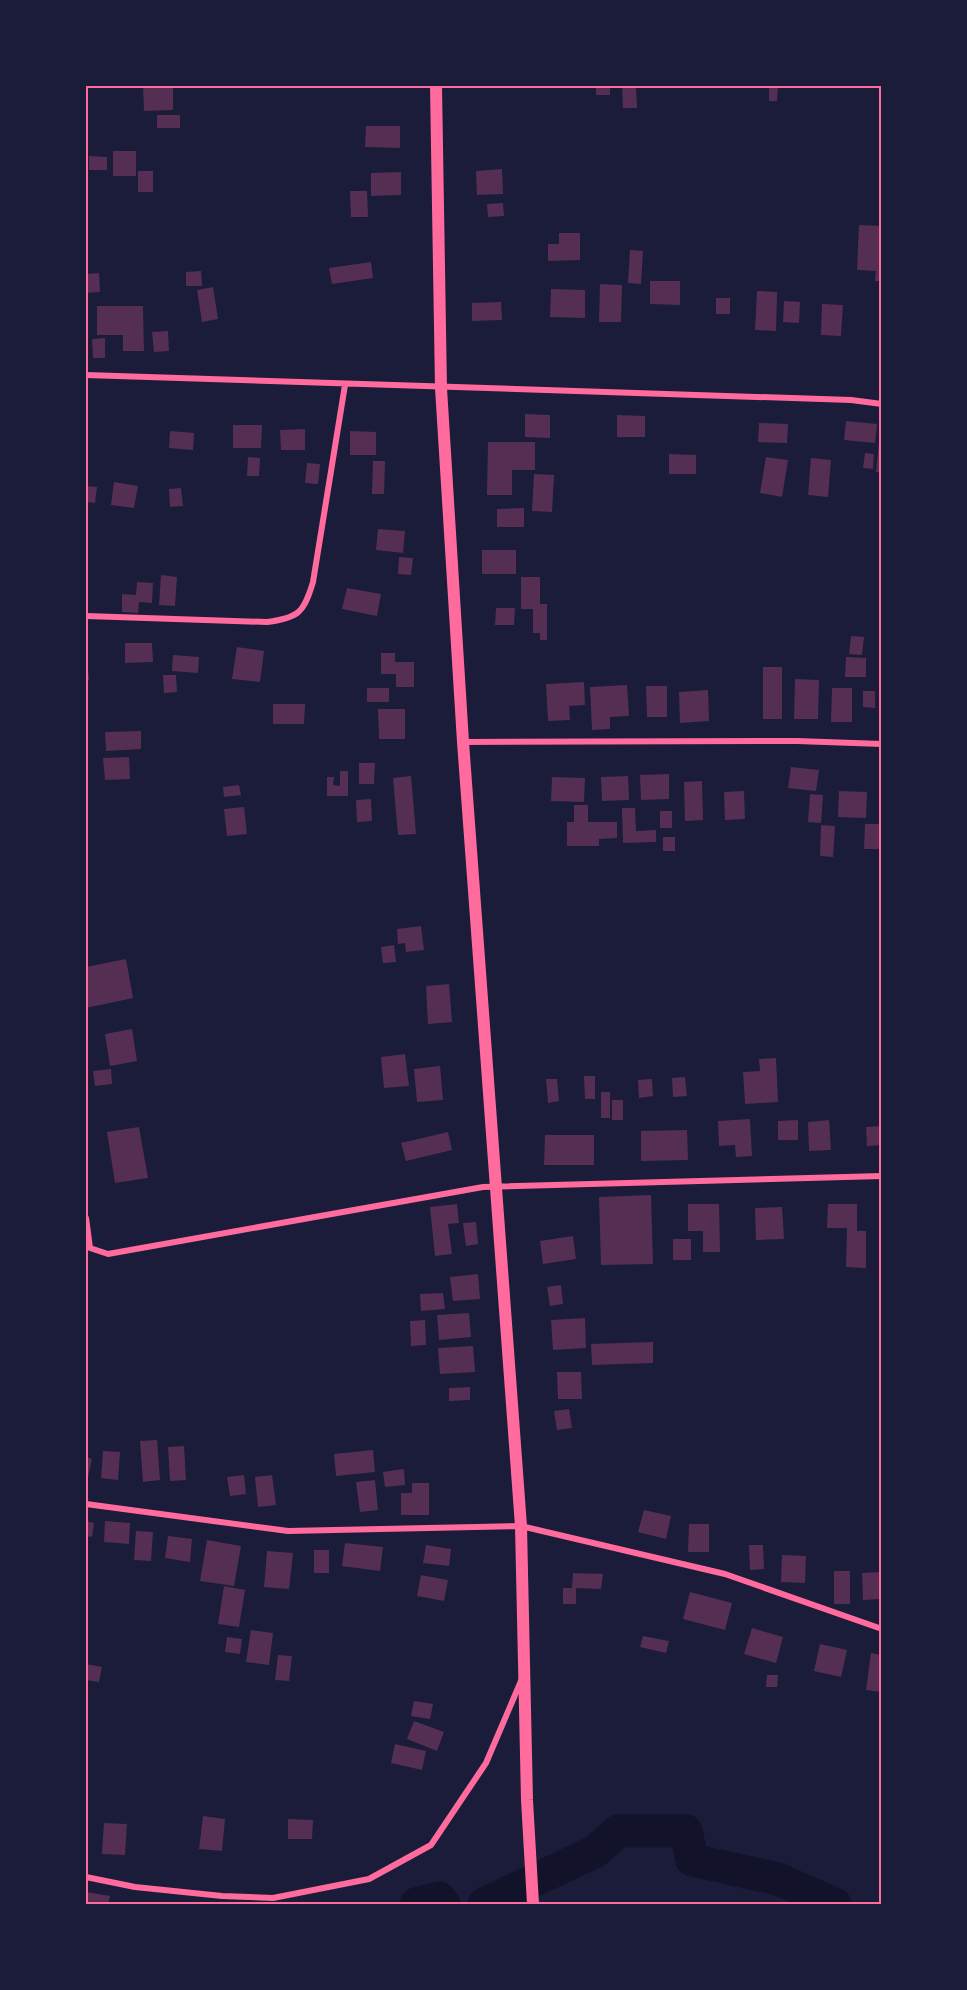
<svg xmlns="http://www.w3.org/2000/svg" width="967" height="1990" font-family="'Golos Text',sans-serif">
<style>
.lines{fill:none;stroke-linecap:round;stroke-linejoin:round}
.river{stroke:#12122b;stroke-width:33}
.building{fill:#542f53}
.minor{stroke:#ff6b9d;stroke-width:6}
.primary{stroke:#ff6b9d;stroke-width:12}
.neatline{fill:none;stroke:#ff6b9d;stroke-width:2}
</style>
<rect width="100%" height="100%" fill="#1b1b3a"/>
<g class="lines">
<!-- river -->
<path class="river" d="M416 1904 439 1898 444 1904
M484 1904 596 1851 618 1831H686L692 1860 778 1879 835 1904"/>
</g>
<!-- building -->
<path class="building" d="M143 86H173V110L144 111Z
M596 86H610V95H596Z
M622 86H636L637 108H623Z
M769 86H778L777 101H769Z
M157 115H180V128H157Z
M366 126H400V148L365 147Z
M113 151H136V176H113Z
M89 156 107 157V170H89Z
M502 169 503 194 477 195 476 171Z
M138 171H153V192H138Z
M401 172V195L371 196V173Z
M350 191H367L368 217H351Z
M503 203 504 216 488 217 487 204Z
M859 225 882 226V281H875L876 271 857 270Z
M559 233H580V260L548 261V244H559Z
M630 250 643 251 641 284 628 283Z
M371 262 373 278 332 284 329 268Z
M201 271 202 286H186V272Z
M99 273 100 292 86 293V274Z
M650 281H680V305L650 304Z
M600 284 622 285 621 322H599Z
M213 287 218 319 202 322 197 290Z
M551 289 585 290V318L550 317Z
M757 291 777 292 776 331 755 330Z
M716 298H730V314H716Z
M784 301 800 302 799 323 783 322Z
M501 302 502 320 472 321V303Z
M822 304 843 305 841 336 821 335Z
M97 306H143L144 351H123V335H97Z
M168 331 169 351 154 352 152 332Z
M105 338V358H93L92 339Z
M525 414 550 415V438L525 437Z
M617 415 645 416V437H617Z
M846 421 877 424 875 443 844 440Z
M759 423 788 424 787 443 758 442Z
M233 425H262L261 448H233Z
M305 429V450H281L280 430Z
M170 431 194 433 193 450 169 448Z
M350 431 376 432V455H350Z
M488 442H535V470H512V495H487Z
M879 442 882 443V473L876 472Z
M865 453 874 454 873 469 863 468Z
M669 454 696 455V474H669Z
M248 457 260 458 259 476H247Z
M766 457 788 460 782 497 760 493Z
M811 458 831 460 828 497 808 495Z
M373 461H385L384 494H372Z
M307 463 320 464 318 484 305 483Z
M534 474 554 475 552 512 532 511Z
M114 482 138 486 134 508 111 505Z
M86 486 97 487 95 503 86 502Z
M181 488 183 506 170 507 169 489Z
M524 508V527H497V509Z
M378 529 405 531 403 553 376 550Z
M482 550H516V574H482Z
M399 557 413 558 411 575 398 574Z
M161 575 177 577 175 606 159 605Z
M521 577H540V604H547V640H540V633H533V609H521Z
M137 582 153 583 152 603 139 602 138 613 122 612V594L136 595Z
M347 588 381 594 377 616 342 609Z
M496 608H515L514 625H495Z
M851 636 864 637 862 655 849 654Z
M125 643H152L153 662 125 663Z
M86 646 89 680H86Z
M237 647 264 651 260 682 232 679Z
M381 653H395V662H414V687H396V674H381Z
M173 655 199 657 198 673 172 671Z
M846 657 866 658V677H845Z
M763 667H782V719H763Z
M163 675H176L177 692 164 693Z
M795 679 819 680 818 719H794Z
M584 682 585 705 569 706 570 720 548 721 546 684Z
M627 685 629 716 610 717V729L592 730 590 687Z
M646 686H667V717H647Z
M367 688H389V702H367Z
M832 688H852V722H831Z
M708 690 709 721 680 723 679 692Z
M863 691H875V708L863 707Z
M273 704H305L304 724H273Z
M378 709H405V739H379Z
M141 731V749L106 751 105 732Z
M129 757 130 779 105 780 103 758Z
M359 763H375L374 784H359Z
M791 767 819 770 816 791 788 788Z
M340 771H348V796H327V777H334L333 785 340 786Z
M669 774V799L641 800 640 775Z
M411 776 416 834 398 835 393 778Z
M628 776 629 800 602 801 601 777Z
M552 777 585 778 584 802 551 801Z
M702 781 703 820 685 821 684 782Z
M239 785 241 795 224 797 223 787Z
M744 791 745 819 725 820 724 792Z
M839 791 867 792 866 818 838 817Z
M810 794 823 795 821 823 808 822Z
M371 799 372 821 357 822 356 800Z
M574 805H588V822H617V838L599 839V846H567V822H574Z
M244 807 247 834 227 836 224 809Z
M622 808H635L636 831 656 830V842L623 843Z
M660 811H672V828H660Z
M865 824H879V849H864Z
M821 825 835 826 833 857 820 856Z
M663 837H675V851H663Z
M421 926 424 950 406 952 405 943 398 944 397 929Z
M394 945 396 962 383 963 381 947Z
M126 959 133 998 86 1008V967Z
M449 984 452 1022 428 1024 426 986Z
M132 1029 137 1061 110 1066 105 1034Z
M405 1054 409 1086 384 1088 381 1057Z
M776 1058 778 1102 745 1104 743 1072 760 1071 759 1059Z
M440 1066 443 1100 417 1102 414 1069Z
M111 1069 112 1084 95 1086 93 1071Z
M584 1076H595V1099H585Z
M685 1077 687 1096 673 1097 672 1078Z
M546 1079H557L559 1101 548 1103Z
M652 1079 653 1096 639 1098 638 1080Z
M601 1092H610V1118H601Z
M612 1100H623V1120H612Z
M750 1119 752 1156 736 1157 735 1145 719 1146 718 1121Z
M798 1120V1140H778V1121Z
M829 1120 831 1150 809 1151 808 1122Z
M882 1126V1145L867 1146 866 1127Z
M139 1127 148 1178 115 1183 107 1132Z
M687 1130 688 1160 641 1161V1131Z
M448 1132 452 1150 406 1161 401 1143Z
M545 1135H594V1165H544Z
M651 1195 653 1264 601 1265 599 1197Z
M457 1204 459 1223 448 1224 452 1254 435 1256 430 1207Z
M688 1204H719L720 1252H703V1231H688Z
M828 1204H857V1231H866V1268L846 1267 847 1228H827Z
M782 1207 784 1239 756 1240 755 1208Z
M476 1222 478 1244 466 1246 463 1223Z
M573 1236 576 1259 543 1264 540 1241Z
M673 1239H691V1260H673Z
M478 1274 480 1299 453 1301 450 1277Z
M561 1285 563 1304 550 1306 547 1287Z
M443 1293 445 1309 421 1311 420 1294Z
M469 1313 471 1337 439 1340 437 1315Z
M585 1318 586 1348 553 1350 551 1320Z
M425 1320 426 1345 411 1346 410 1321Z
M653 1342V1363L592 1365 591 1344Z
M473 1346 475 1372 440 1374 438 1348Z
M557 1372H581L582 1399H558Z
M470 1387V1400L449 1401V1388Z
M569 1409 572 1428 557 1430 554 1411Z
M157 1440 160 1480 143 1482 140 1441Z
M184 1446 186 1480 170 1481 168 1447Z
M373 1450 375 1472 336 1476 334 1454Z
M103 1451 120 1452 118 1480 101 1478Z
M86 1457 92 1459 88 1477H86Z
M404 1469 405 1485 385 1487 383 1472Z
M244 1475 246 1494 230 1496 227 1477Z
M272 1475 276 1505 258 1507 255 1477Z
M375 1480 378 1510 360 1512 356 1482Z
M412 1483H429V1515H401V1493H412Z
M644 1510 671 1516 666 1539 638 1532Z
M86 1521 94 1523 92 1537 86 1536Z
M105 1521 130 1523 129 1544 104 1542Z
M689 1524H709V1552H688Z
M136 1531 153 1532 151 1561 134 1560Z
M168 1536 192 1539 190 1562 165 1558Z
M207 1540 241 1546 234 1586 200 1581Z
M345 1543 383 1547 380 1571 342 1566Z
M426 1545 451 1549 449 1566 423 1563Z
M749 1545H763L764 1569 750 1570Z
M314 1550H329V1573H314Z
M267 1551 293 1553 289 1589 264 1587Z
M782 1555 806 1556 805 1583 781 1582Z
M834 1571H850V1604H834Z
M879 1572 880 1599 863 1600 862 1573Z
M573 1573 603 1574 601 1589 576 1588V1604H563V1588H572Z
M421 1575 448 1580 444 1601 417 1596Z
M224 1586 245 1590 239 1627 218 1624Z
M690 1592 732 1603 725 1630 683 1619Z
M752 1628 783 1637 776 1663 744 1654Z
M251 1630 273 1633 269 1665 246 1662Z
M643 1636 669 1641 666 1653 640 1647Z
M227 1637 242 1639 240 1654 225 1652Z
M820 1644 847 1650 841 1677 814 1671Z
M871 1653 882 1655V1692L866 1690Z
M278 1655 292 1656 289 1681 275 1680Z
M86 1664 102 1667 99 1682 86 1680Z
M767 1675H778L777 1687H766Z
M414 1701 433 1704 430 1719 411 1716Z
M414 1721 444 1732 437 1751 407 1739Z
M395 1744 426 1751 422 1770 391 1763Z
M203 1816 225 1819 222 1851 199 1849Z
M288 1819 313 1820 312 1839H288Z
M104 1823 127 1824 125 1855 102 1854Z
M86 1892 110 1896 108 1904H86Z"/>
<g class="lines">
<!-- minor -->
<path class="minor" d="M86 375 851 400 882 404
M86 616 267 622C299 618 304 612 313 582L345 385
M463 742 797 741 882 744
M86 1218 90 1248 108 1254 483 1187 882 1176
M86 1504 288 1531 521 1526 725 1574 882 1629
M86 1877 135 1887 222 1896 273 1898 369 1879 431 1845 486 1763 521 1681"/>
<!-- primary -->
<path class="primary" d="M436 86 441 388 463 742 521 1526 527 1800 533 1904"/>
</g>
<!-- border -->
<rect width="967" height="1990" fill="none" stroke="#1b1b3a" stroke-width="174"/>
<rect x="87" y="87" width="793" height="1816" class="neatline"/>
</svg>
